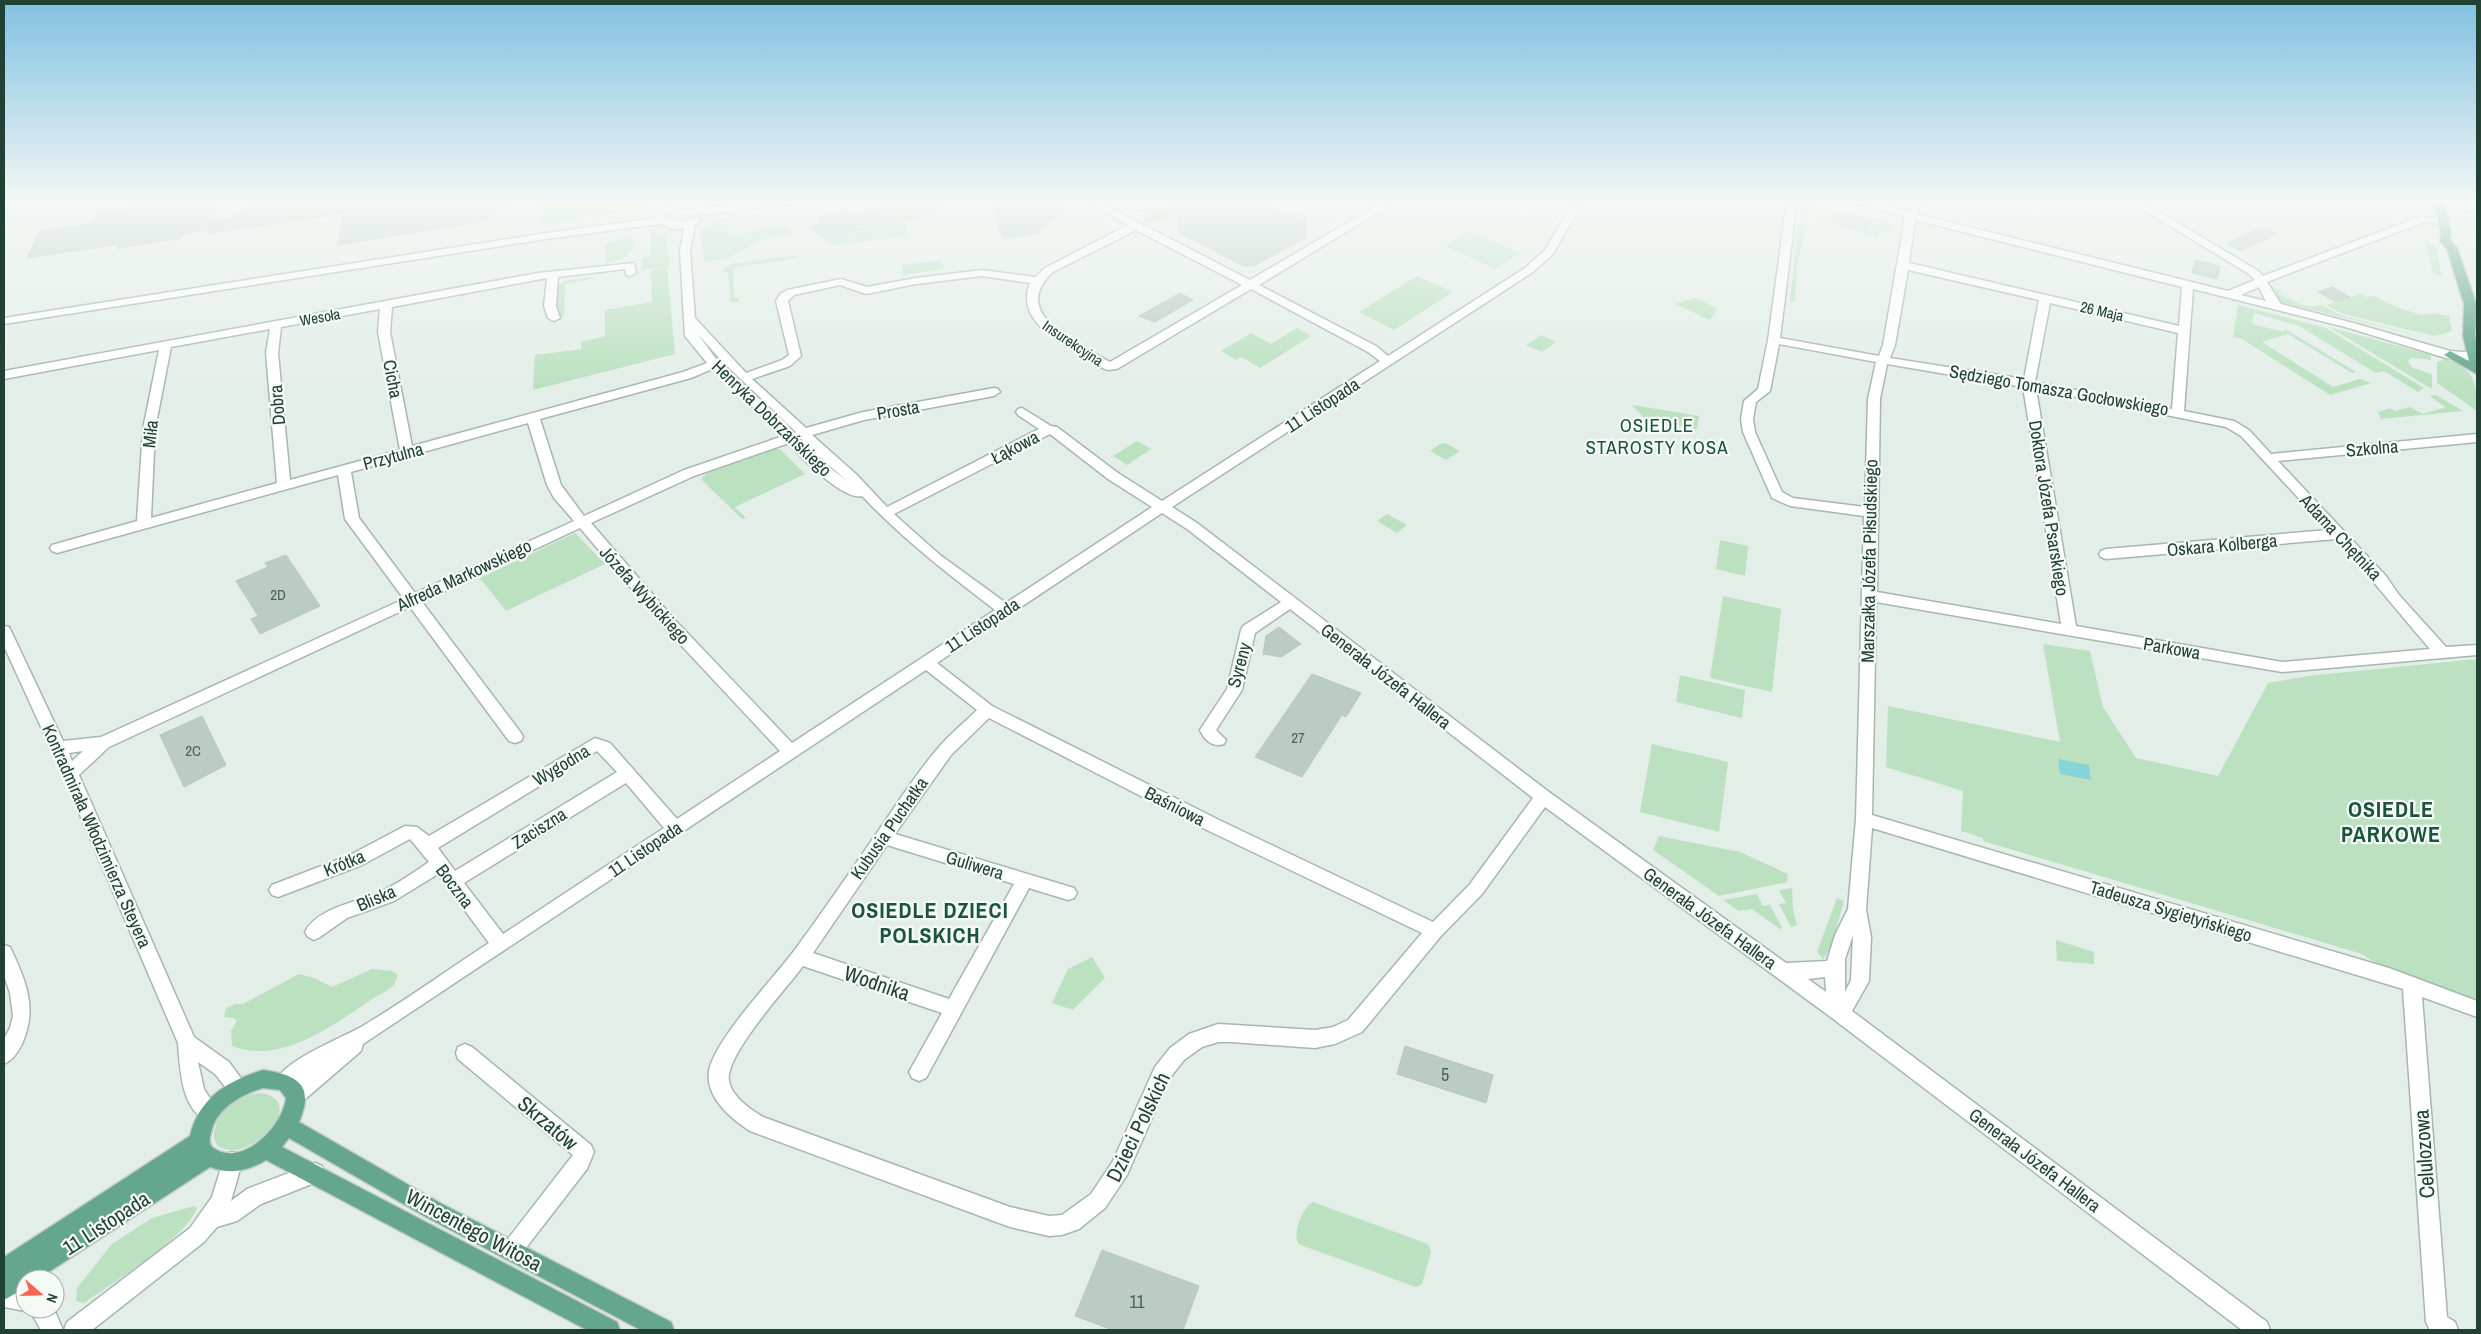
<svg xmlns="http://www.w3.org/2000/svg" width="2481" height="1334" font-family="'Archivo Narrow',sans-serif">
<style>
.green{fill:#bbe1c0}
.water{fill:#88d5d7}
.building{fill:#bbccc3;stroke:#b5c8be}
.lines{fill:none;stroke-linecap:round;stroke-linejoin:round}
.minor-casing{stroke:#a6b7ae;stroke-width:3}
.major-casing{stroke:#c1cac6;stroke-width:3}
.minor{fill:#fff;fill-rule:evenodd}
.major{fill:#65a78d;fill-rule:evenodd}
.labels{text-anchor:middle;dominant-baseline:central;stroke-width:4.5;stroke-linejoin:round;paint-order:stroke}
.far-street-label{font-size:15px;fill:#214134;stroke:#f5faf7}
.number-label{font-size:15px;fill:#486458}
.street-label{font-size:18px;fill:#214134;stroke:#f5faf7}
.near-number-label{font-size:18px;fill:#486458}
.neighbourhood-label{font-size:19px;letter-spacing:1px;fill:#1b553f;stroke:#f5faf7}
.near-street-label{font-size:21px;fill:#214134;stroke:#f5faf7}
.district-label{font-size:22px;font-weight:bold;letter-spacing:1px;fill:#1b553f;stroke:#f5faf7}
</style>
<rect width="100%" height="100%" fill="#e4eee8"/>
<!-- green -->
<path class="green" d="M539 200H659V201L645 210 546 223 541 222Z
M1802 203 1818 206V208L1843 213 1838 224 1829 220 1828 215 1820 211 1808 212V218L1819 222 1801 219Z
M738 216 727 224 729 236 785 224 792 233 763 239 726 259 704 262 700 230 717 219Z
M1870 217 1892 222 1890 234 1879 232 1877 238 1863 232Z
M911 219 912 221 905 223 907 236 831 246 823 238Z
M1800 223 1804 227 1805 231 1797 268 1795 302H1790L1798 225Z
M651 230 666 235 670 266 642 270 641 259 651 255Z
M1469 231 1520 253 1496 269 1445 246Z
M633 235 634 247 622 260 605 263V244Z
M2425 242 2436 246 2442 277 2433 273Z
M798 255 799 258 733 268 734 298 738 297 739 302 731 303 728 273 720 272 731 264Z
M942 260 944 269 903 275 902 265Z
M667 267 675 354 533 390 535 355 581 349V342L605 336V310L652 302 651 270Z
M1417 276 1453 292 1394 330 1359 312Z
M590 277 596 278 565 284 564 316 556 317 558 285 565 281Z
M2272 287 2282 291 2278 293C2292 301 2307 310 2322 305L2340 315 2431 339 2281 302 2269 293Z
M2361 294 2366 297 2374 296 2394 306 2421 315 2434 313 2449 316 2452 331 2435 336 2343 314 2326 305Z
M1695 298 1717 308 1710 320 1675 304Z
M2238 305 2326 328 2424 388 2418 392 2384 371 2376 373 2299 326 2254 313 2252 324 2284 332 2285 329 2287 330 2356 372 2352 373 2288 334 2262 342 2333 387 2360 379 2371 383 2330 395 2242 339 2233 337Z
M2329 327 2431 355V360L2411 358 2408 362 2413 368 2432 374V389Z
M1297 328 1311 336 1260 368 1241 357 1236 360 1221 351 1251 333 1271 344Z
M1541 335 1556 342 1542 352 1526 345Z
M2443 358C2474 368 2477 381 2477 411L2437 383V362L2443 360Z
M2436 395 2463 411 2381 419 2378 412 2390 408 2395 411 2410 407 2423 414 2446 407 2429 396Z
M1632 405 1699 416 1697 429 1646 420Z
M1137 441 1151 449 1127 465 1113 456Z
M1445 443 1460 451 1446 460 1430 451 1440 444Z
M775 448 781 450 805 474 735 507 746 518 742 519 701 479 706 474Z
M1387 514 1407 525 1397 533 1377 521Z
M575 533 605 564 506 611 480 578Z
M1720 540 1748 546 1745 576 1716 569Z
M1723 596 1781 609 1772 692 1710 678Z
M2043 644 2090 651 2103 707 2136 758 2218 776 2268 683 2308 676 2477 659V1003L2416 981 2401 971 2376 963 2362 954 1983 841V838L1961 831 1963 791 1886 767 1888 706 2060 742Z
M1680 675 1745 690 1742 718 1676 702Z
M1652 744 1728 762 1719 832 1640 812Z
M1659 836 1740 852 1788 874 1787 882 1719 896 1653 850Z
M1792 888 1793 909 1797 925 1791 927 1779 904 1786 903 1779 890Z
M1757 894 1763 906 1770 905 1782 928 1780 929 1752 909 1739 911 1723 900Z
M1837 898 1844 901 1831 947 1823 959 1817 952Z
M2056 940 2094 952V964L2057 961Z
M1092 957 1105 978 1073 1010 1052 1003 1068 969Z
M372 969 392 971 398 975 394 985C386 992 376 996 368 1002 331 1027 279 1065 232 1046L231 1031 237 1021 234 1018 224 1017 226 1008 236 1004H243L299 974 314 978 332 987Z
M261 1093C306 1101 259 1151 231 1150 202 1149 216 1116 230 1105 240 1098 249 1094 261 1093Z
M1313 1202 1428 1244 1431 1252 1422 1284 1416 1287 1298 1244C1293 1233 1302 1207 1313 1202Z
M194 1206 197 1208C187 1237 111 1284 84 1303L76 1301 77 1288 112 1244 152 1218Z"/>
<!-- water -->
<path class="water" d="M2058 759 2089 765 2091 780 2060 774Z"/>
<!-- building -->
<path class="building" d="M136 200H218L212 220 232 217 249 208 252 200H507V208L493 212 484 221 338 245 344 213 207 234 208 230 182 234 181 238 117 249 120 244 27 258 39 231 93 223 98 213 133 208Z
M902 200H939L941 212 823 238 808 227 819 223V217L846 211 849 216 886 208 885 202Z
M991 200H1038L1066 209 1040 229 1041 233 1003 239Z
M1183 200H1195L1213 209 1230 200 1259 201 1278 214H1300L1302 219H1305L1307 237 1254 266H1244L1178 232V216L1145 221V219L1151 216 1133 210 1166 209Z
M1843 213 1869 219 1864 232 1837 225Z
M2263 227 2278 234 2240 251 2227 243Z
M2195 260 2220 266 2217 279 2192 273Z
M2332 287 2350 297 2336 302 2318 292Z
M1180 293 1193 300 1155 322 1139 316Z
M286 555 320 606 260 634 251 619 258 616 236 581 268 567 265 563Z
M1279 627 1301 644 1281 657 1263 654 1266 636Z
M1312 674 1361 693 1346 717 1342 715 1302 777 1255 757Z
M202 716 226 765 184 787 160 735Z
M1405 1046 1493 1075 1486 1103 1397 1074Z
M1102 1250 1199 1286 1183 1330H1113L1075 1316Z"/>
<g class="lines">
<defs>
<path id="minor" d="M772 200H802L797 203 704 215 697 209 685 207 673 211 664 218 680 222 697 217 702 220 695 225 690 251 695 318 746 373 782 360 789 355 776 301 780 294 787 290 841 279 867 287 916 278 982 270 1035 277 1045 268 1128 225 1082 200H1095L1250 280 1386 200H1399L1259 285 1376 346 1388 356 1525 268 1545 250 1574 200H1584L1553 254 1533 272 1172 507 1197 523 1549 792 1786 963 1827 961 1835 935 1848 909 1856 819 1864 516 1790 506 1772 498 1743 432 1741 419 1744 401 1758 389 1768 340 1787 200H1797L1780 338 1879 356 1883 345 1905 217 1844 200H1862L1908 212 1914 200H1924L1917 214 2228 291 2255 280 2249 274 2127 200H2139L2257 270 2263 276 2419 217 2447 219 2448 221 2443 224 2424 222 2267 282 2281 304 2357 324 2450 351 2477 353V361L2446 358 2349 328 2193 289 2184 411 2234 421 2249 430 2271 454 2477 434V442L2278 461 2386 576 2399 595 2446 647 2477 645V655L2282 672 1876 602 1872 815 2389 968 2477 1001V1017L2422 997 2447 1317 2455 1322 2458 1330H2430L2426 1322 2403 989 1872 828 1866 910 1871 937 1869 981 1852 1011 2267 1322 2270 1330H2242L1832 1018 1545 807 1482 894 1441 936 1362 1032 1335 1044 1315 1048 1231 1042H1218L1202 1047 1184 1060 1169 1079 1127 1175 1105 1208 1079 1229 1062 1235 1049 1236 1010 1227 750 1131C731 1119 705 1097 709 1071 715 1039 773 979 794 951 825 909 854 866 883 824 901 798 918 771 939 747 950 734 964 723 977 710L926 670 363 1044 361 1051 303 1101 296 1104 289 1101 286 1095 289 1090 285 1091 278 1088 275 1082C285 1060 339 1039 361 1027 405 1001 446 971 489 943L438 874 394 901 347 918 320 937 314 940 308 937 305 932C317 907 360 902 382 891 399 883 414 872 429 862L410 839 362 865 278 897 272 895 269 890 272 885 350 855 405 826 417 827 429 836 595 738 610 743 677 819 780 751 665 628 580 528 422 602 521 733 523 737 521 741 515 743 509 741 410 607 109 747 79 775 194 1037 229 1062 248 1088 245 1094 238 1097 231 1094 215 1074 198 1062 204 1089 219 1113 216 1120 209 1122C181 1111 180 1068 178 1043L62 773 4 646V626L9 627 11 631 63 741 101 737 404 599 345 519 338 475 57 553 52 551 50 548 52 545 137 521 143 429 159 350 4 379V371L538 273 634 263 636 273 630 276 626 275 625 269 558 277 556 306 560 318 554 321 548 318 544 306 547 278 392 307 390 332 412 446 683 372 707 363 685 336 680 251 684 228 675 229 660 224 553 238 4 324V318L553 232 658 218 656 216C665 204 696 192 707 208ZM1915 220 2182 287 2179 326 1909 263ZM1136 230 1242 285 1110 362C1079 344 1007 314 1053 272ZM1908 270 2039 300 2024 379 1890 358 1895 345ZM982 276 1030 283C1016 318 1052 337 1077 352 1087 358 1097 367 1108 370L1117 369 1251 289 1368 352 1380 361 1162 501 1118 473 1057 427 1051 426 1022 408 1018 409 1016 412 1018 415 1039 429 887 507 856 474 812 435 864 420 994 396 1000 392 998 389 994 388 863 412 806 428 752 379 790 366 801 356 788 301 794 295 840 285 866 294 916 284ZM2259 287 2266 301 2241 295ZM2050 303 2178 333 2172 409 2035 382ZM380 309 378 332 400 450 290 480 278 353 281 327ZM270 329 266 353 277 483 151 518 155 429 171 347ZM697 333 719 358 716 359ZM1779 344 1876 362 1868 399 1865 507 1793 498 1782 492 1755 432 1753 419 1756 402 1770 391ZM725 364 796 432 794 433 786 423 722 365ZM1887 364 2023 387 2061 624 1877 592 1880 399ZM712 369 783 436 684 470 584 516 561 485 540 419 691 378ZM2036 389 2226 427 2241 436 2328 530 2106 549 2101 551 2099 554 2101 557 2106 559 2336 539C2369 575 2398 612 2430 649L2282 662 2076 626ZM528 423 547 485 554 498 574 521 415 593 359 518 351 472ZM1050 434 1108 479 1152 507 1006 603 940 555 894 514ZM801 438 806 445 847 481 820 460 799 439ZM789 443C800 457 844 501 862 496 903 539 948 574 995 610L792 743 675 620 591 523 694 476ZM1162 513 1187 529 1281 602 1243 626 1241 630 1227 689 1200 730C1204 740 1213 748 1224 744L1226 740 1216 730 1242 690 1255 633 1290 609 1533 798 1470 884 1433 922 1221 821 992 706 937 663ZM989 718 1209 831 1422 933 1348 1020 1333 1027 1315 1030 1218 1024 1189 1034 1170 1048 1155 1067 1113 1161 1091 1194 1062 1215 1049 1216 1010 1207 763 1117C750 1109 732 1097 729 1081 724 1056 787 988 803 966L942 1013 909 1072 912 1078 919 1081 926 1078 1029 888 1068 900 1074 898 1077 893 1074 888 895 834 951 755ZM83 751 72 761 69 753ZM597 751 617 772 455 871 438 848ZM626 783 664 828 503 934 464 883ZM887 845 1014 884 949 999 813 953ZM1853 935 1851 980 1845 992V959ZM1825 977 1826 992 1808 979Z
M2418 200H2440L2477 207V213L2423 203Z
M4 945 10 947C26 981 38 1008 22 1044 18 1052 13 1060 4 1064V1039L10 1028 13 1016 10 993 4 975Z
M465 1044 472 1047 591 1145 594 1152 587 1169 518 1258 511 1261 504 1258 501 1251 504 1244 573 1155 458 1059 456 1053 458 1047Z
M232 1152 239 1155 242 1162 231 1201 247 1189 315 1163 322 1166 325 1173 322 1180 261 1204 237 1221 217 1227 204 1242 92 1330H64L67 1322 190 1228 212 1197 225 1155Z
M4 1285 25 1289V1309H29L25 1311 4 1307Z
M29 1309H54L63 1330H41Z"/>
<path id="major" d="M2433 200H2443L2451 232 2450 240 2457 248 2477 306 2475 336 2477 345V374L2444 355 2450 351 2469 361 2463 336 2464 304 2447 249 2440 241 2441 232Z
M263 1070C298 1075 315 1085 299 1122L440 1203 671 1322 674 1330H641L426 1217 289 1138 282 1147 617 1322 620 1330H587L266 1160C248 1171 230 1175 210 1167L38 1279H25V1288L4 1300V1257L190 1136C199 1098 227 1081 263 1070ZM263 1088 280 1090 286 1098C283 1126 243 1168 213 1148 209 1144 209 1139 211 1133 216 1109 240 1095 263 1088Z"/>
</defs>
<!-- minor casing -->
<use href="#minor" class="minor-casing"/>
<!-- major casing -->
<use href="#major" class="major-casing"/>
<!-- minor -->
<use href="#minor" class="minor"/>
<!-- major -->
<use href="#major" class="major"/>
</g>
<!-- sky -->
<linearGradient id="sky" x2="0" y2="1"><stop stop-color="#81c1e1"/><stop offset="0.52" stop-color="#f3f7f5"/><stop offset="1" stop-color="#f3f7f5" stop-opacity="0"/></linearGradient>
<rect width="2481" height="387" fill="url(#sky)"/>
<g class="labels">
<!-- far-street labels -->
<g class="far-street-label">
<text transform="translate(2102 311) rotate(13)">26 Maja</text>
<text transform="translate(320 317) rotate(-10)">Wesoła</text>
<text transform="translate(1073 343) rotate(34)">Insurekcyjna</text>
</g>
<!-- number labels -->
<g class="number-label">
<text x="278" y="594">2D</text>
<text x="1298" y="737">27</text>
<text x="193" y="750">2C</text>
</g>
<!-- street labels -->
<g class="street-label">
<text transform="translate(393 379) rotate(79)">Cicha</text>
<text transform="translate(2059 390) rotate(10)">Sędziego Tomasza Gocłowskiego</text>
<text transform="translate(277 405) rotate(-95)">Dobra</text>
<text transform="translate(1322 405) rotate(-33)">11 Listopada</text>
<text transform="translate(898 410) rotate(-10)">Prosta</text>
<text transform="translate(772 418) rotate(44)">Henryka Dobrzańskiego</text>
<text transform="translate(150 434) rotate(-84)">Miła</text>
<text transform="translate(1015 447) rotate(-28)">Łąkowa</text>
<text transform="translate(2372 448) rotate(-5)">Szkolna</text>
<text transform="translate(393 456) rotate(-15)">Przytulna</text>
<text transform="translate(2049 508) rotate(81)">Doktora Józefa Psarskiego</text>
<text transform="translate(2341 537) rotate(47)">Adama Chętnika</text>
<text transform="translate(2222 545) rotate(-5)">Oskara Kolberga</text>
<text transform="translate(1869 561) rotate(-89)">Marszałka Józefa Piłsudskiego</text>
<text transform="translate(464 575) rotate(-25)">Alfreda Markowskiego</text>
<text transform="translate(645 595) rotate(48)">Józefa Wybickiego</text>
<text transform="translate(982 625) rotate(-33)">11 Listopada</text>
<text transform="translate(2172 648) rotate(10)">Parkowa</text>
<text transform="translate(1239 665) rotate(-75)">Syreny</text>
<text transform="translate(1386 676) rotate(38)">Generała Józefa Hallera</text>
<text transform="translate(561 765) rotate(-31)">Wygodna</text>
<text transform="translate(1175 806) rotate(27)">Baśniowa</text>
<text transform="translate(539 828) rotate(-32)">Zaciszna</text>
<text transform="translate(889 828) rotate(-55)">Kubusia Puchatka</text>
<text transform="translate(97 836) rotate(66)">Kontradmirała Włodzimierza Steyera</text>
<text transform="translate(645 849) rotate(-34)">11 Listopada</text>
<text transform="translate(344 863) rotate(-22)">Krótka</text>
<text transform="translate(975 865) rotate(17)">Guliwera</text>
<text transform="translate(455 886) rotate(53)">Boczna</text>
<text transform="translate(376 898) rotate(-23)">Bliska</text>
<text transform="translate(2171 911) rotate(17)">Tadeusza Sygietyńskiego</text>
<text transform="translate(1710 918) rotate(36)">Generała Józefa Hallera</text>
<text transform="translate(2035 1160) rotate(37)">Generała Józefa Hallera</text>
</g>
<!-- near-number labels -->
<g class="near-number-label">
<text x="1445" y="1074">5</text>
<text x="1137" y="1301">11</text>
</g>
<!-- neighbourhood labels -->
<g class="neighbourhood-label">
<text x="1657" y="425">OSIEDLE<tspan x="1657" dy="22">STAROSTY KOSA</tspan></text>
</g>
<!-- near-street labels -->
<g class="near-street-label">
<text transform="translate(877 983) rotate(19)">Wodnika</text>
<text transform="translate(548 1123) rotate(40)">Skrzatów</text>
<text transform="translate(1138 1127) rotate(-64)">Dzieci Polskich</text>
<text transform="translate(2424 1154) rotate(-94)">Celulozowa</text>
<text transform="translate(106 1223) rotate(-33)">11 Listopada</text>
<text transform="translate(474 1230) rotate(28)">Wincentego Witosa</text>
</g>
<!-- district labels -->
<g class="district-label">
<text x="2391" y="809">OSIEDLE<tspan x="2391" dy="25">PARKOWE</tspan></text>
<text x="930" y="910">OSIEDLE DZIECI<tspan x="930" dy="25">POLSKICH</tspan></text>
</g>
</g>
<!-- border -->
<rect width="2481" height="1334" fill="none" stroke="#214134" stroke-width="10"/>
<!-- north arrow -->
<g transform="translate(40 1294) rotate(110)"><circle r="24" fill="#f5faf7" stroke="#a0b0a9"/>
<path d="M0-4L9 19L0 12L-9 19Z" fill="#fb6654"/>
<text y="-8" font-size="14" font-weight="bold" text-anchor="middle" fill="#214134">N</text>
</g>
</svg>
